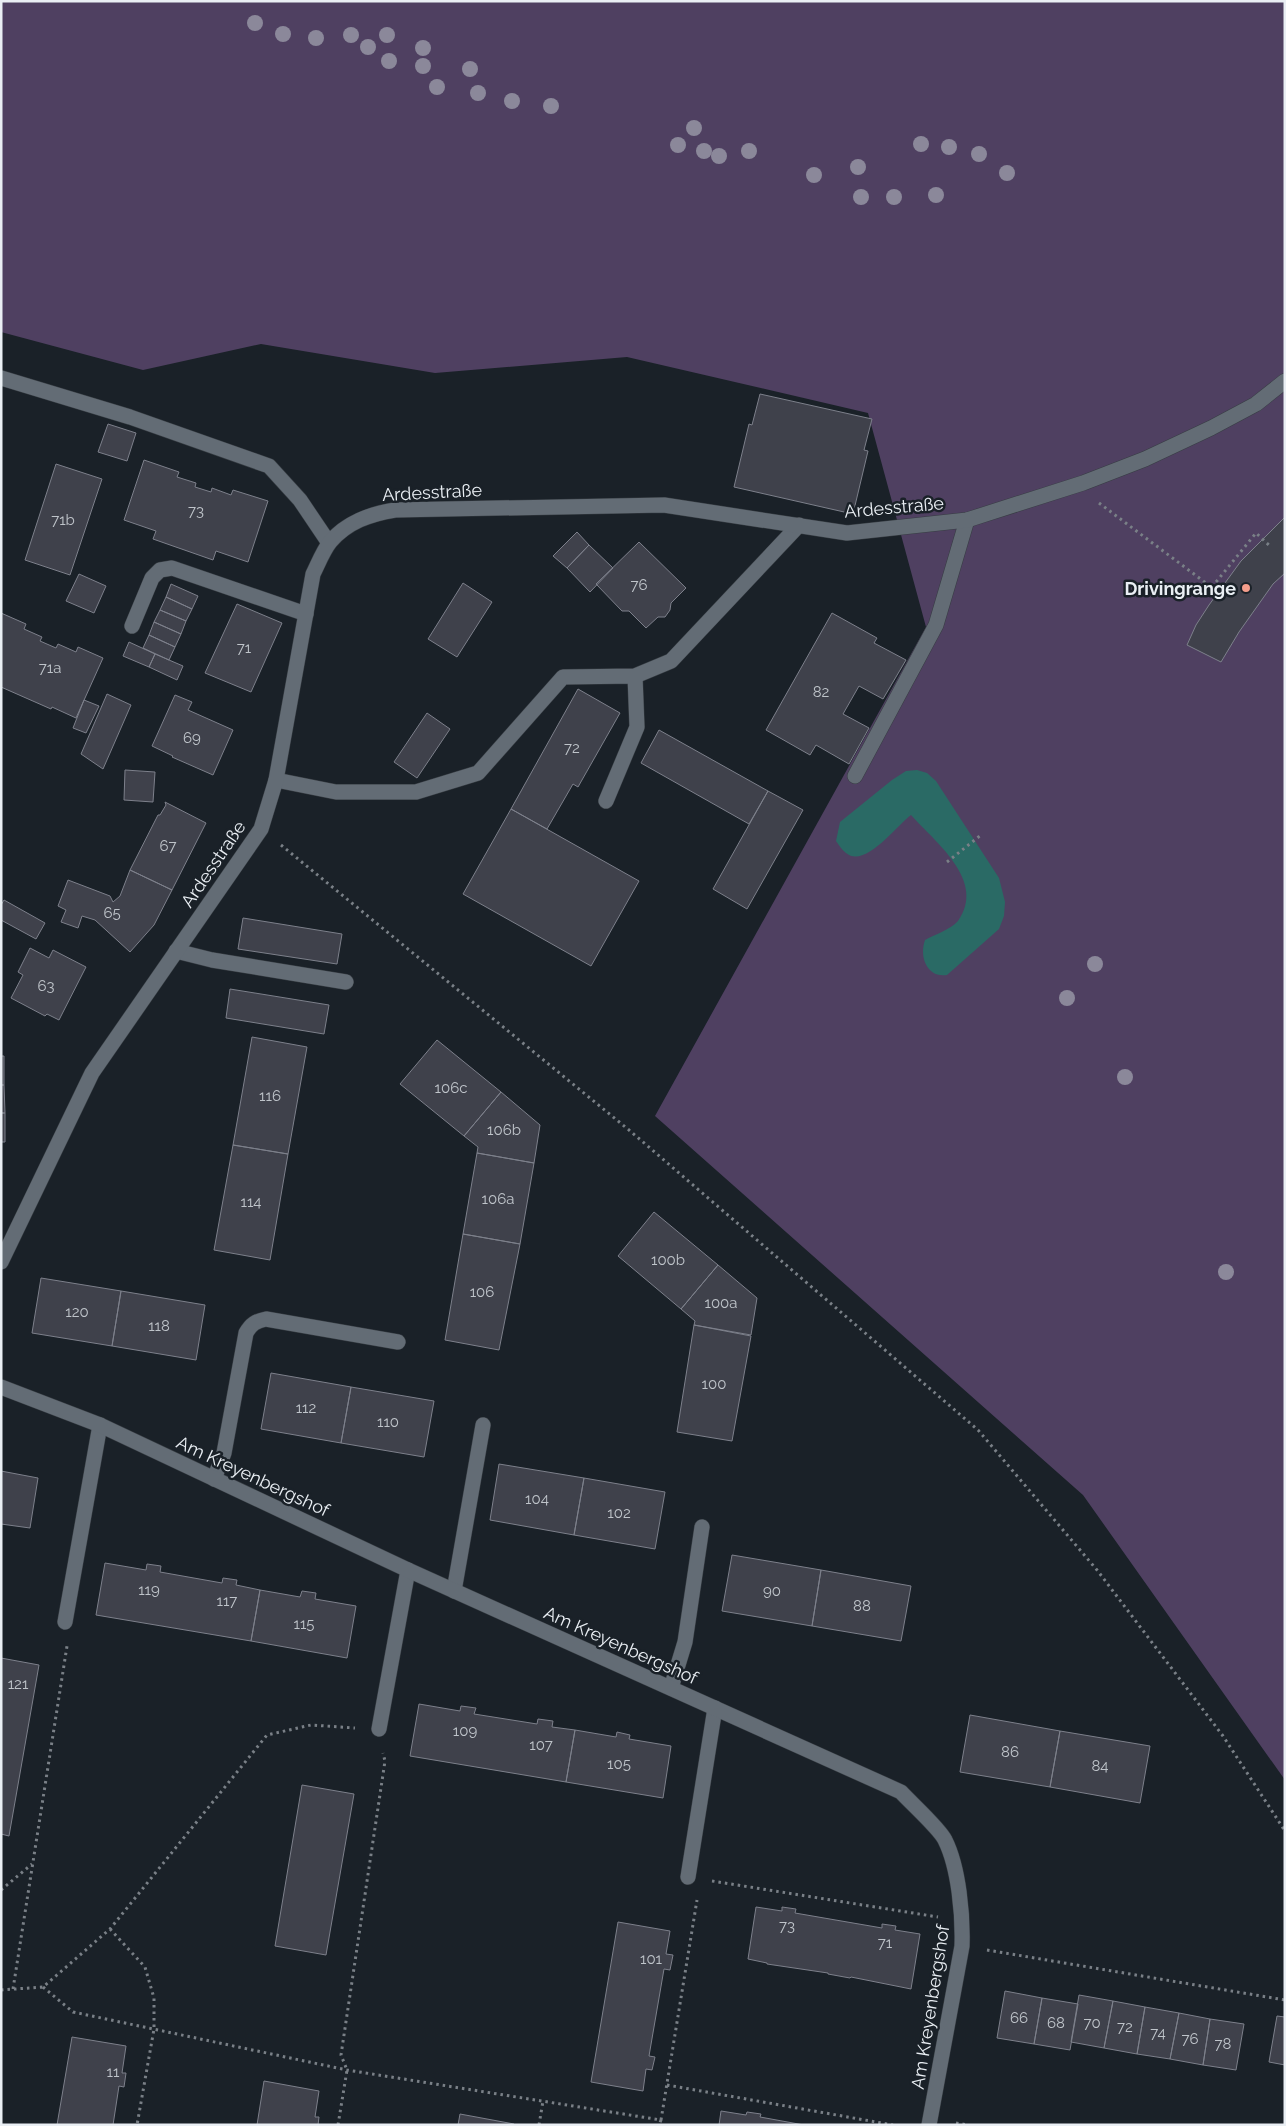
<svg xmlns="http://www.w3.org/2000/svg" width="1286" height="2126" font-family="Raleway,sans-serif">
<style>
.green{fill:#4f4061}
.water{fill:#2a6a65}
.building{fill:#3f414b;stroke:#7d808b}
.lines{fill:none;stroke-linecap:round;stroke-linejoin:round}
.service-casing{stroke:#373d43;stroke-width:16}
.minor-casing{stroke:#373d43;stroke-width:16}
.path{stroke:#7a8087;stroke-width:3;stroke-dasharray:2.5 4;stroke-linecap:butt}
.service{stroke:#636c75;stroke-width:15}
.minor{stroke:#636c75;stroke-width:15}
.tree{fill:#8b889a}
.poi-dot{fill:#f49d8b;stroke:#1a2128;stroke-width:2}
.labels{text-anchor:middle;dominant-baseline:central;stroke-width:5;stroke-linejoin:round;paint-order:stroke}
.number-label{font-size:15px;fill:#bfc4ca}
.street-label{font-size:18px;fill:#eaeff4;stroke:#1a2128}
.poi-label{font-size:18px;font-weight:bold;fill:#eaeff4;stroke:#1a2128;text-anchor:end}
</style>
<rect width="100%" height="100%" fill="#1a2128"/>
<!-- green -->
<path class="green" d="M1 1H1285V1780L1083 1495 655 1116 926 627 868 413 627 357 435 373 261 344 143 370 1 332Z"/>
<!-- water -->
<path class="water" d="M917 770 927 773 936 781 999 878 1005 902 1004 916 999 929 947 975C927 978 919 957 925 940 934 935 951 929 958 921 987 881 935 842 911 815 896 826 865 869 846 853 842 850 839 845 836 841L840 822 892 780 906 771Z"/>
<!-- building -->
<path class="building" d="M760 394 872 419 864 450 868 451 853 514 734 487 749 424 752 425Z
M108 424 136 433 127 461 98 452Z
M144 460 179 472 177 477 196 483 195 487 211 492 212 488 231 495 233 490 268 501 248 562 216 551 213 560 153 539 156 531 124 520Z
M56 464 102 479 70 575 25 560Z
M1285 517V573L1273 584 1239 632 1221 662 1187 645 1196 625 1209 605 1241 561Z
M577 532 589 545 567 568 553 556Z
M639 542 686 588 671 603 670 610 665 617H658L646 628 629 611H622L596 584Z
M589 545 613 568 590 592 567 568Z
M79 574 106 586 94 613 66 601Z
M463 583 492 602 457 657 428 639Z
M171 584 198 596 192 609 166 597Z
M166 597 192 609 186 621 160 610Z
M237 604 282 623 251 692 205 673Z
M160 610 186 621 181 634 154 622Z
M1 613 26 624 24 629 42 637 40 641 56 648 58 644 76 652 78 647 103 658 76 718 52 707 51 709 1 687Z
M832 613 877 638 874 643 906 660 883 699 859 686 843 714 869 728 849 764 816 745 810 755 766 730Z
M154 622 181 634 175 647 149 635Z
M149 635 175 647 169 660 143 648Z
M129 642 155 654 149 667 123 656Z
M155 654 183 666 177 680 149 667Z
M578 689 620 713 578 787 573 784 547 829 511 809Z
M107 694 131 705 103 769 81 754Z
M175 695 192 702 188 710 233 730 213 775 172 757 173 756 152 746Z
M84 700 99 706 86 733 73 728Z
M427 713 450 729 417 778 394 762Z
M659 730 768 791 749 824 641 763Z
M125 770 155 772 153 802 124 800Z
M768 791 803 810 747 909 713 889Z
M165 802 206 823 172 890 130 870 158 815H160L166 805Z
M511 809 639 881 591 966 463 894Z
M130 870 172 890 154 925 130 952 95 920 82 916 78 928 61 922 66 910 58 906 68 880 110 896 113 902 120 896Z
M4 900 45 923 36 939 1 920V905Z
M243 918 342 934 337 964 238 949Z
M30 948 49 958 53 950 86 967 59 1020 47 1014 45 1016 11 998 23 975 18 972Z
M230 989 329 1005 324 1034 226 1018Z
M252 1037 307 1047 288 1154 233 1145Z
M437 1040 501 1092 464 1136 400 1084Z
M1 1056H4V1085H1Z
M1 1085H4L5 1113H1Z
M501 1092 540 1125 534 1163 477 1153 478 1147 464 1136Z
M1 1113H5V1142H1Z
M233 1145 288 1154 270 1260 214 1250Z
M477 1153 534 1163 520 1244 463 1234Z
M654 1212 718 1265 681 1309 618 1256Z
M463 1234 520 1244 499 1350 445 1340Z
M718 1265 757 1298 751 1335 694 1325 695 1321 681 1309Z
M41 1278 121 1291 112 1346 32 1333Z
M121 1291 205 1305 196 1360 112 1346Z
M694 1325 751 1336 732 1441 677 1432Z
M271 1373 351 1387 341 1443 261 1429Z
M351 1387 434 1401 424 1457 341 1443Z
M499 1464 584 1478 574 1535 490 1520Z
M1 1471 38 1478 30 1528 1 1524Z
M584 1478 665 1492 655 1549 574 1535Z
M732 1555 821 1570 812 1626 722 1611Z
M105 1563 146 1570 147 1564 161 1566 160 1572 222 1583 223 1578 237 1580 236 1585 260 1590 251 1641 96 1615Z
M821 1570 911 1586 901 1641 812 1626Z
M260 1590 300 1597 302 1591 316 1593 315 1599 356 1606 347 1658 251 1641Z
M1 1658 39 1665 9 1836 1 1834Z
M419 1704 460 1711 461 1706 476 1708 474 1714 537 1724 538 1719 553 1721 552 1727 575 1730 566 1782 410 1756Z
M970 1715 1060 1731 1050 1787 960 1772Z
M575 1730 616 1737 617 1732 630 1735 629 1739 671 1746 663 1798 566 1782Z
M1060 1731 1150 1746 1140 1803 1050 1787Z
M302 1785 354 1794 326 1955 275 1946Z
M756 1907 782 1911V1907L796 1909 795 1913 882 1928V1924L896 1926 895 1930 920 1934 911 1989 851 1977 850 1978 828 1974V1973L767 1964V1963L748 1959Z
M618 1922 670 1931 666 1954 673 1955 670 1970 664 1969 649 2056 655 2057 652 2070 646 2069 643 2091 591 2082Z
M1005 1991 1042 1998 1034 2044 997 2038Z
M1079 1995 1113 2001 1104 2048 1071 2042Z
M1042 1998 1078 2004 1070 2050 1034 2044Z
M1113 2001 1145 2007 1137 2054 1104 2048Z
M1145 2007 1179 2013 1170 2059 1137 2054Z
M1179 2013 1210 2019 1203 2065 1170 2059Z
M1277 2016 1285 2017V2065L1269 2062Z
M1210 2019 1244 2024 1236 2070 1203 2065Z
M72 2037 126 2046 122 2073H126L124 2087 119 2086 113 2125H57Z
M264 2081 319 2091 315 2117H319L318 2125H257Z
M721 2111 746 2115 747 2112 761 2114 760 2117 804 2125H719Z
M460 2114 514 2124V2125H458Z"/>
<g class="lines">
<defs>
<path id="service" d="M1 378 130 417 269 466 300 500 329 543
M132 626 152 578 160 570 172 568 306 614
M855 776 936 625 967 520
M276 780 336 792H416L478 773 563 677 635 676 671 661 799 525
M606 801 637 727 635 676
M176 951 212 960 346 982
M214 1479 224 1453 246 1333C251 1324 256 1321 266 1319L398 1342
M454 1591 483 1425
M65 1622 100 1425
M671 1688 685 1642 702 1527
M379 1729 408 1570
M688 1877 715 1708"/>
<path id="minor" d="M1 1262 92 1073 261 829 276 780 313 574C318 564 323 551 330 542 347 522 370 514 395 510L664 505 847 533 967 520 1083 483 1145 459 1211 428 1256 404 1285 381
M1 1387 100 1425 408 1570 901 1792C911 1803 940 1829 945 1840 959 1868 963 1916 962 1946L929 2125"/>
</defs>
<!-- service casing -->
<use href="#service" class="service-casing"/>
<!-- minor casing -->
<use href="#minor" class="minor-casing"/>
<!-- path -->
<path class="path" d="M1099 503 1218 592
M1212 587 1256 533 1271 547
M281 845 629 1130 978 1430 1097 1570 1223 1736 1285 1831
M947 862 981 835
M712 1881 938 1917
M1 1890 32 1864
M110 1929 145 1967 154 1998V2029L137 2125
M987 1950 1285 2000
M43 1987 73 2012 347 2070 661 2120 659 2125
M13 1989 67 1646
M1 1990 43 1987 110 1929 267 1735 311 1725 355 1728
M667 2085 893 2125
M661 2120 697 1900
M956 2123 968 2125
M338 2125 347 2070 341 2055 385 1761 383 1753
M539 2125 543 2101"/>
<!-- service -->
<use href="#service" class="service"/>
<!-- minor -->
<use href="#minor" class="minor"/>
</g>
<!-- trees -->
<g class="tree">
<circle cx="255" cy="23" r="8"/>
<circle cx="283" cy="34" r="8"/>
<circle cx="351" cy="35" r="8"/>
<circle cx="387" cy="35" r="8"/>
<circle cx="316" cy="38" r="8"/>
<circle cx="368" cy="47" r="8"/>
<circle cx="423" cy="48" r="8"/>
<circle cx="389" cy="61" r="8"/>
<circle cx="423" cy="66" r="8"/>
<circle cx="470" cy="69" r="8"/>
<circle cx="437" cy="87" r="8"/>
<circle cx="478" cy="93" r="8"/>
<circle cx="512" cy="101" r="8"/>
<circle cx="551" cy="106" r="8"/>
<circle cx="694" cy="128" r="8"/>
<circle cx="921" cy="144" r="8"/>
<circle cx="678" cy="145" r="8"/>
<circle cx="949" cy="147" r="8"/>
<circle cx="704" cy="151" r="8"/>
<circle cx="749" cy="151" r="8"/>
<circle cx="979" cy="154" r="8"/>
<circle cx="719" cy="156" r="8"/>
<circle cx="858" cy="167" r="8"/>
<circle cx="1007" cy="173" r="8"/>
<circle cx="814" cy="175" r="8"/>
<circle cx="936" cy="195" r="8"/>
<circle cx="861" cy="197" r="8"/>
<circle cx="894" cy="197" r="8"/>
<circle cx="1095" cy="964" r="8"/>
<circle cx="1067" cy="998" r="8"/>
<circle cx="1125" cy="1077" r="8"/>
<circle cx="1226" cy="1272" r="8"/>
</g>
<!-- markers -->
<circle class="poi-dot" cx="1246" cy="588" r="5"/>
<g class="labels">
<!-- number labels -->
<g class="number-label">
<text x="196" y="511">73</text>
<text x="63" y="520">71b</text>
<text x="639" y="585">76</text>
<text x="244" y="648">71</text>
<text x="50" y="668">71a</text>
<text x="821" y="692">82</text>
<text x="192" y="738">69</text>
<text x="572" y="748">72</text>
<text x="168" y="846">67</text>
<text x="112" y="913">65</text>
<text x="46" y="986">63</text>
<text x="451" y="1088">106c</text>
<text x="270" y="1096">116</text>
<text x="504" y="1130">106b</text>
<text x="498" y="1199">106a</text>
<text x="251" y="1202">114</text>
<text x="668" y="1260">100b</text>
<text x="482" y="1292">106</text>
<text x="721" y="1303">100a</text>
<text x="77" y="1312">120</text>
<text x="159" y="1326">118</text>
<text x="714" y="1384">100</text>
<text x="306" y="1408">112</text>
<text x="388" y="1422">110</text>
<text x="537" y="1499">104</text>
<text x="619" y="1513">102</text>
<text x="149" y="1590">119</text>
<text x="772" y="1591">90</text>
<text x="227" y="1601">117</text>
<text x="862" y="1606">88</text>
<text x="304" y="1624">115</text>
<text x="18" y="1684">121</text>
<text x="465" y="1731">109</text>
<text x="541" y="1745">107</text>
<text x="1010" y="1752">86</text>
<text x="619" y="1764">105</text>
<text x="1100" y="1766">84</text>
<text x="787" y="1926">73</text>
<text x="885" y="1943">71</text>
<text x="651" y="1959">101</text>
<text x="1019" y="2018">66</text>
<text x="1056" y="2023">68</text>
<text x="1092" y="2023">70</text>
<text x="1125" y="2027">72</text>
<text x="1158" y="2033">74</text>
<text x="1190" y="2039">76</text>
<text x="1223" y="2044">78</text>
<text x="113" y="2072">11</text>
</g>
<!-- street labels -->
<g class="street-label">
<text transform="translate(432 492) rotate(-3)">Ardesstraße</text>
<text transform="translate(894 507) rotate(-5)">Ardesstraße</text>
<text transform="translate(213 864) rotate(-56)">Ardesstraße</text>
<text transform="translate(253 1476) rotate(25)">Am Kreyenbergshof</text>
<text transform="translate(621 1645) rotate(24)">Am Kreyenbergshof</text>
<text transform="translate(930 2007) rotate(-81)">Am Kreyenbergshof</text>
</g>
<!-- poi labels -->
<g class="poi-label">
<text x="1236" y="588">Drivingrange</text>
</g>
</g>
<!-- border -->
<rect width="1286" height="2126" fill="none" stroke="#eaeff4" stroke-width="5"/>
</svg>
